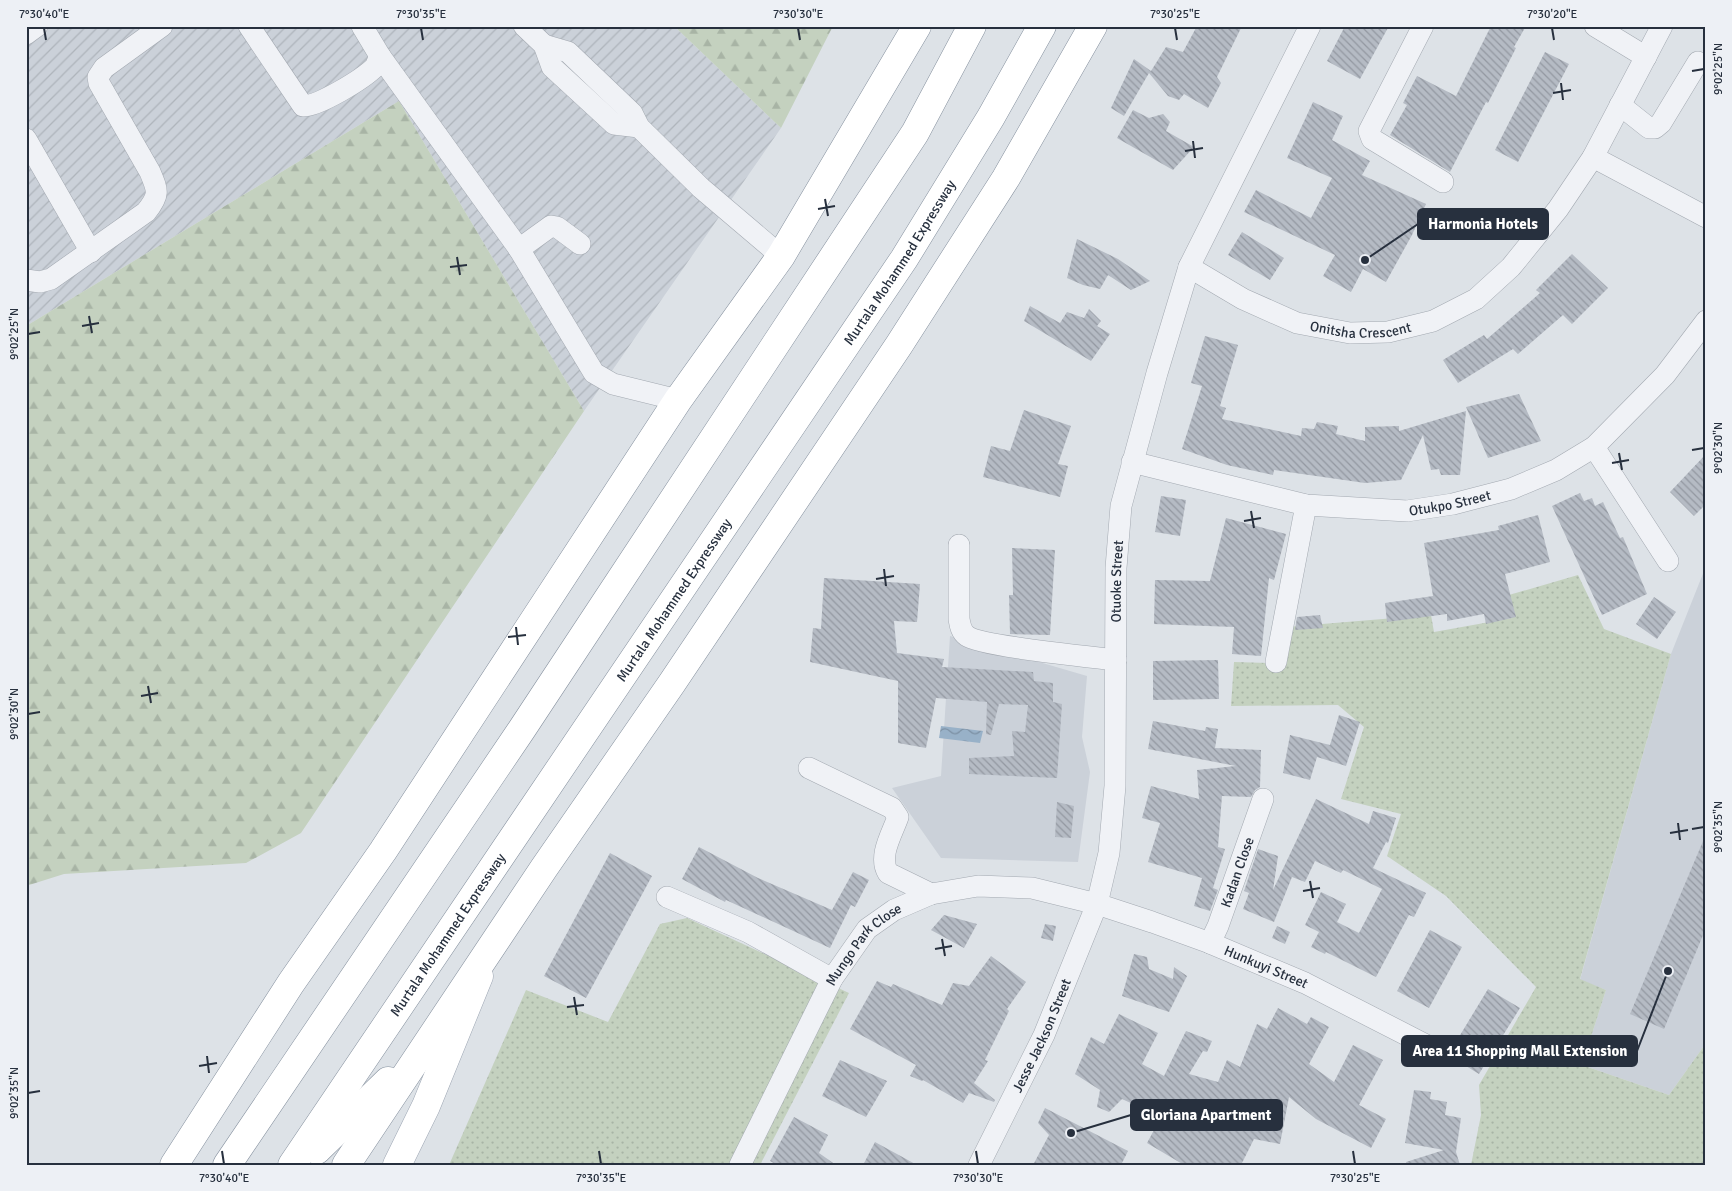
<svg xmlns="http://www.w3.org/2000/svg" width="1732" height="1191" font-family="Signika,sans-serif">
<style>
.built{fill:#cbd1d9}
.industrial{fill:url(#industrial-furrows)}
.grass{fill:url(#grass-dots)}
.forest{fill:url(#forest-firs)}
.water{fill:url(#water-waves)}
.building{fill:url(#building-back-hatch)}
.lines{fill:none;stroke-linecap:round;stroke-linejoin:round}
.minor-casing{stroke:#a3a9b1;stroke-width:22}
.major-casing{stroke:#9da6b3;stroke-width:29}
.highway-casing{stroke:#85909e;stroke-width:29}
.minor{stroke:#f0f2f6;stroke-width:21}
.major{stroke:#fff;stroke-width:28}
.highway{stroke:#fff;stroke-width:28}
.ticks{fill:none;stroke:#27303e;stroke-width:2}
.labels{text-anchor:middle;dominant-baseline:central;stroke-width:4;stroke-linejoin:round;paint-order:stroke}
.street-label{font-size:14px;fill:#27303e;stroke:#edf0f5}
.leader{fill:none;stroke:#27303e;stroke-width:2}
.callout-dot{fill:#27303e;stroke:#edf0f5;stroke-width:2}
.callout{fill:#27303e;stroke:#27303e;stroke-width:2}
.callout-label{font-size:15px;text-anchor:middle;font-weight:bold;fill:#fff}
.neatline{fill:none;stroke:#27303e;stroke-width:2}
.ticks-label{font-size:12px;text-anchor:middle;fill:#27303e}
</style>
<defs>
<pattern id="industrial-furrows" width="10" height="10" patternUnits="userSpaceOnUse" patternTransform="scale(1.25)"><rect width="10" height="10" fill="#cbd1d9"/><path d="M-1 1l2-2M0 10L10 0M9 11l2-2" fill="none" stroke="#aeb4bb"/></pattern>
<pattern id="grass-dots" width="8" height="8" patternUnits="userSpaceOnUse" patternTransform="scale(1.25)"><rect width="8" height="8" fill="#c4d1bf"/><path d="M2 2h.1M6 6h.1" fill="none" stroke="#a8b4a5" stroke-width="1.8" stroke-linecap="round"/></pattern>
<pattern id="forest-firs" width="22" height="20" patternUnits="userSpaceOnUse" patternTransform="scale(1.25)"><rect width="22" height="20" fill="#c4d1bf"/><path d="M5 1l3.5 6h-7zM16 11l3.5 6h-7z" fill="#a8b4a5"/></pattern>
<pattern id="water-waves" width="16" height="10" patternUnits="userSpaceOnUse" patternTransform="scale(1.25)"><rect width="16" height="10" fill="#98b1c8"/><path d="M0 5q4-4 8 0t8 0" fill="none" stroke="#7c90a4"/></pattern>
<pattern id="building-back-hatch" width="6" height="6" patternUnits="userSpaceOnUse" patternTransform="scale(1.25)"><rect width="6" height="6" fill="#b5bbc4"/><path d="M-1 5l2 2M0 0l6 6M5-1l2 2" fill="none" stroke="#9398a1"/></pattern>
</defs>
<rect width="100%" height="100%" fill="#dde2e7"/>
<!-- built -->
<path class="built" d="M1706 566V1043L1669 1095 1582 1065 1606 990 1580 980 1671 654Z
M950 636 1087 676 1082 737 1090 772 1078 862 941 858 892 788 941 776Z"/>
<!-- industrial -->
<path class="industrial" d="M26 26H674L781 128 584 411 399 101 26 326Z"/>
<!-- grass -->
<path class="grass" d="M1578 575 1604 629 1671 654 1580 979 1606 990 1582 1065 1669 1095 1706 1043V1165H1471L1481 1115 1479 1085 1536 987 1446 896 1387 856 1401 814 1341 799 1364 727 1338 705 1231 706 1234 662 1268 663 1286 627 1431 615 1434 632 1512 618 1509 595Z
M687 918 849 993 760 1165H449L526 990 608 1022 660 924Z"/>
<!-- forest -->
<path class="forest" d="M674 26H833L781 128Z
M399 101 584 411 301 833 246 863 64 874 26 886V326Z"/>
<!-- water -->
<path class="water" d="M941 726 983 731 980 743 939 738Z"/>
<!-- building -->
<path class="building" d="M1197 26H1242L1217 77 1221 83 1208 108 1184 94 1179 100 1168 96 1149 73 1124 116 1111 108 1134 59 1151 71 1166 47 1183 52Z
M1345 26H1389L1360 79 1327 61Z
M1491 26H1526L1514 47 1516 48 1488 103 1486 102 1450 172 1390 135 1407 105 1403 103 1417 76 1456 96Z
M1545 52 1569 64 1518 162 1495 150Z
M1313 102 1343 116 1332 140 1370 161 1362 175 1426 204 1412 235 1386 282 1363 269 1351 292 1323 276 1335 255 1244 212 1256 190 1311 218 1332 178 1287 158Z
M1133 110 1149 118 1163 114 1170 122 1166 131 1194 147 1173 170 1117 138Z
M1242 232 1284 258 1270 280 1228 255Z
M1077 239 1118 259 1150 281 1131 290 1108 275 1100 289 1083 285 1067 278Z
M1572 254 1608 288 1572 324 1563 315 1518 354 1513 349 1458 383 1443 360 1484 335 1487 339 1540 293 1536 290Z
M1030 306 1060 323 1067 312 1084 318 1089 309 1101 321 1097 326 1110 334 1091 361 1024 321Z
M1205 336 1238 345 1220 406 1226 408 1222 419 1301 436 1302 428 1314 429 1317 422 1327 424 1338 426 1336 434 1365 441V427L1399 426V431L1466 411 1460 475H1441L1439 469 1431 470 1423 435 1401 480 1365 483 1274 470 1273 475 1227 465 1182 449 1202 386 1191 383Z
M1519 394 1541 441 1488 458 1466 407Z
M1024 410 1071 426 1058 464 1068 466 1060 497 983 477 991 446 1010 451Z
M1706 454V504L1694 516 1670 492Z
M1580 493 1584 501 1592 498 1595 506 1603 502 1620 538 1623 537 1647 594 1602 615 1552 506Z
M1161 496 1186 500 1180 536 1155 532Z
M1538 515 1550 562 1505 574 1516 617 1486 624 1484 614 1447 621V614L1387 622 1385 603 1433 596 1424 543 1499 530 1498 526Z
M1226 518 1286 534 1274 580 1269 578 1261 656 1232 654 1234 627 1154 624 1155 580 1210 581Z
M1012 548 1055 550 1050 635 1010 634 1009 595H1013Z
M824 578 920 584 917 622 894 621 897 653 944 659 942 667 1033 672 1034 681 1053 683V702L1062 704 1057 778 969 774V758L1014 756 1012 731 1025 732 1028 705 999 704 991 735 986 734 987 702 936 698 926 748 898 743V681L810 662 813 628 821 629Z
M1654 597 1676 612 1657 639 1636 624Z
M1320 615 1323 628 1295 630 1297 617Z
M1218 660 1219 699 1153 700V661Z
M1339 715 1360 722 1346 766 1317 757 1310 780 1283 773 1290 735 1330 745Z
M1153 721 1205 731 1206 727 1218 729 1215 748 1261 750 1260 787 1255 790 1251 797 1222 796 1218 847 1225 849 1213 888 1218 890 1210 911 1194 906 1202 878 1148 862 1160 823 1142 818 1151 786 1199 799 1197 770 1236 766 1148 749Z
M1316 799 1369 824 1373 811 1396 818 1388 843 1386 842 1373 868 1426 893 1414 917 1409 915 1376 977 1326 952 1325 954 1311 947 1319 932 1305 925 1321 892 1346 904 1337 922 1359 933 1382 889 1343 870 1341 873 1315 861 1305 882 1292 877 1274 922 1243 909 1249 893 1244 891 1258 849 1278 856 1273 890Z
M1057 802 1074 806 1071 838 1055 837Z
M1706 834V928L1664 1029 1630 1014Z
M699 847 758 878 832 910 853 872 869 880 855 907 851 905 830 948 726 900 725 902 682 879Z
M610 853 652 876 586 998 544 976Z
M944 915 977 924 964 948 931 930Z
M1045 924 1056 926 1053 941 1041 938Z
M1277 926 1290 932 1285 944 1272 938Z
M1430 930 1462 947 1429 1008 1397 991Z
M1134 954 1147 957 1149 969 1173 979 1174 967 1187 976 1169 1012 1122 996Z
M991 956 1026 982 1007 1009 1009 1011 985 1060 988 1061 974 1083 995 1100 994 1102 969 1093 963 1103 923 1080 922 1081 910 1076 916 1065 850 1029 877 981 891 987 893 984 942 1005 953 983 969 986Z
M1488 989 1520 1008 1479 1074 1448 1055Z
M1278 1008 1307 1024 1311 1017 1329 1027 1309 1064 1334 1082 1353 1045 1383 1060 1359 1105 1386 1119 1371 1148 1316 1119 1289 1097 1280 1144 1254 1139 1241 1165H1184L1147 1143 1161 1117 1122 1099 1109 1112 1097 1107 1100 1090 1075 1074 1091 1037 1104 1044 1119 1014 1158 1033 1142 1064 1164 1076 1186 1031 1212 1041 1207 1052 1203 1051 1189 1074 1218 1082 1227 1060 1240 1067 1257 1024 1267 1029Z
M840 1060 887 1081 866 1117 822 1096Z
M1414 1090 1431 1092 1430 1099 1447 1102 1445 1115 1461 1118 1456 1152 1460 1165H1407L1406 1162 1444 1150 1405 1143Z
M1045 1108 1128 1151 1121 1165H1033L1049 1135 1038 1123Z
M794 1117 828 1135 819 1153 836 1165H777L770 1161Z
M875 1142 917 1165H863Z"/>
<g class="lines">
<defs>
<g id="minor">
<path d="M249 26 303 106C319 106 363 79 375 67 377 64 378 59 380 56L362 26"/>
<path d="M524 26 544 45 552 67 614 124 639 127"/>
<path id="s1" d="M1310 26 1189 267 1243 299 1297 323 1350 333 1388 332 1433 321 1476 299 1511 267 1558 209 1593 157 1662 26"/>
<path d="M1423 26 1369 131 1372 139 1443 182"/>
<path d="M1595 26 1646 57"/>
<path d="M26 34 37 26"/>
<path d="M544 45 568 52 632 113 639 127 701 188 781 256"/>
<path d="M380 56 519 249 594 373 613 384 678 400"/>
<path d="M1620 105 1649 128H1655L1661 123 1698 62"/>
<path d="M26 139 91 252"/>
<path d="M1593 157 1706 217"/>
<path d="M519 249 551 226 557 227 580 244"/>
<path d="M26 280 40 282 51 279 146 212C160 195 158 191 150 172L99 83 98 77 104 68 162 26"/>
<path d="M1594 447 1668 561"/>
<path id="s2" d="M1132 462 1306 505 1407 511 1453 504 1511 489 1556 470 1594 447 1665 375 1706 321"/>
<path d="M959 545V619C960 625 961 632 967 636 980 646 1092 657 1116 660"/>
<path d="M1276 662 1306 505"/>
<path d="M809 768 892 808 898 817C892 834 878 856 888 873L931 894"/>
<path d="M667 897 748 932 832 979"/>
<path id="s3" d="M1210 943 1218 926 1263 799"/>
<path id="s4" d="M740 1165 832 979 867 929 894 910 931 894 978 886 1032 888 1097 904 1152 922 1210 943 1305 983 1428 1046"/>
<path id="s5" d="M979 1165 1044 1035 1097 904 1109 853 1115 786 1116 568 1121 506 1157 373 1189 267"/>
</g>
<path id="major" d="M397 1165 426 1106 479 976"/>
<g id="highway">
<path d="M317 1150 388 1081"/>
<path d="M174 1165 291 983 383 851 678 400 781 256 917 26"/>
<path d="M227 1165 522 729 915 133 972 26"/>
<path id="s6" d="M292 1165 904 259 991 117 1042 26"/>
<path d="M346 1165 544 868 672 683 899 345 1006 178 1093 26"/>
</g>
</defs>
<!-- minor casing -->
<use href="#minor" class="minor-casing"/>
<!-- major casing -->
<use href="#major" class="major-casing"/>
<!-- highway casing -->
<use href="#highway" class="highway-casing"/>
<!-- minor -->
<use href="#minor" class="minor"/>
<!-- major -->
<use href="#major" class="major"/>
<!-- highway -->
<use href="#highway" class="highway"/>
</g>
<!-- ticks -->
<path class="ticks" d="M44 28 46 40M421 28 423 40M798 28 800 40M1175 28 1177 40M1552 28 1554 40M1692 71 1704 69M1561 83 1563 100M1553 93 1571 90M1193 141 1195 158M1185 151 1203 148M825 199 828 216M818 209 835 206M457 257 460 275M450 267 467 265M89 316 92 333M82 326 99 323M28 334 40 332M1692 450 1704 448M1619 453 1622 470M1612 463 1629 460M1251 511 1254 528M1244 521 1261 518M884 569 886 586M876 579 894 576M516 627 518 645M508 637 526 635M148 686 151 703M141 696 158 693M28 714 40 712M1678 823 1680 840M1692 829 1704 827M1670 833 1688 830M1310 881 1313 898M1303 891 1320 888M942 939 945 956M935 949 952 946M574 997 577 1015M567 1007 584 1005M207 1056 209 1073M199 1066 217 1063M28 1093 40 1091M222 1151 224 1164M599 1151 601 1164M976 1151 978 1164M1353 1151 1355 1164"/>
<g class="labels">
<!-- street labels -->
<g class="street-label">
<text stroke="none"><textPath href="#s6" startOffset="1088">Murtala Mohammed Expressway</textPath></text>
<text stroke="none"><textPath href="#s1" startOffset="456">Onitsha Crescent</textPath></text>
<text stroke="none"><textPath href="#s2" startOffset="324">Otukpo Street</textPath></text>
<text stroke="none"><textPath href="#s5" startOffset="611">Otuoke Street</textPath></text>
<text stroke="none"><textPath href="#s6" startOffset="682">Murtala Mohammed Expressway</textPath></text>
<text stroke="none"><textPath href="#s3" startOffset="76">Kadan Close</textPath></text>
<text stroke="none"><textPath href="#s6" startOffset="278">Murtala Mohammed Expressway</textPath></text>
<text stroke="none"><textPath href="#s4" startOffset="255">Mungo Park Close</textPath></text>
<text stroke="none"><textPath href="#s4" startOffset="691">Hunkuyi Street</textPath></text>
<text stroke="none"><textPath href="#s5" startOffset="144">Jesse Jackson Street</textPath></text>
</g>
</g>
<!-- callouts -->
<path class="leader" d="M1365 260L1418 224M1668 971L1637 1051M1071 1133L1131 1115"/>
<g class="callout-dot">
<circle cx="1365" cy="260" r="5"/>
<circle cx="1668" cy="971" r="5"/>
<circle cx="1071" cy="1133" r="5"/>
</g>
<g class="callout">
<rect x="1418" y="209" width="130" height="30" rx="5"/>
<rect x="1402" y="1036" width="235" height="30" rx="5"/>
<rect x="1131" y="1100" width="151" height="30" rx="5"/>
</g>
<g class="callout-label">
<text x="1483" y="229">Harmonia Hotels</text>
<text x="1520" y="1056">Area 11 Shopping Mall Extension</text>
<text x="1206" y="1120">Gloriana Apartment</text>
</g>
<!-- border -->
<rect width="1732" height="1191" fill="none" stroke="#edf0f5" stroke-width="55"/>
<rect x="28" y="28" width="1676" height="1136" class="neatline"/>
<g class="ticks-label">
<text x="44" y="18">7°30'40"E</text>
<text x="421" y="18">7°30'35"E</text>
<text x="798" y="18">7°30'30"E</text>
<text x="1175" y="18">7°30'25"E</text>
<text x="1552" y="18">7°30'20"E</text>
<text transform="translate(1718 69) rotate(-90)" y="4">9°02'25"N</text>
<text transform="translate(14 334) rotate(-90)" y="4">9°02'25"N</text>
<text transform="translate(1718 448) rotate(-90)" y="4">9°02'30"N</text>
<text transform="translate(14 714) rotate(-90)" y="4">9°02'30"N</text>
<text transform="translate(1718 827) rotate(-90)" y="4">9°02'35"N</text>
<text transform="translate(14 1093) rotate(-90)" y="4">9°02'35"N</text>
<text x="224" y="1182">7°30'40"E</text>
<text x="601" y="1182">7°30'35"E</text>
<text x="978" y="1182">7°30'30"E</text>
<text x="1355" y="1182">7°30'25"E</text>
</g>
</svg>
